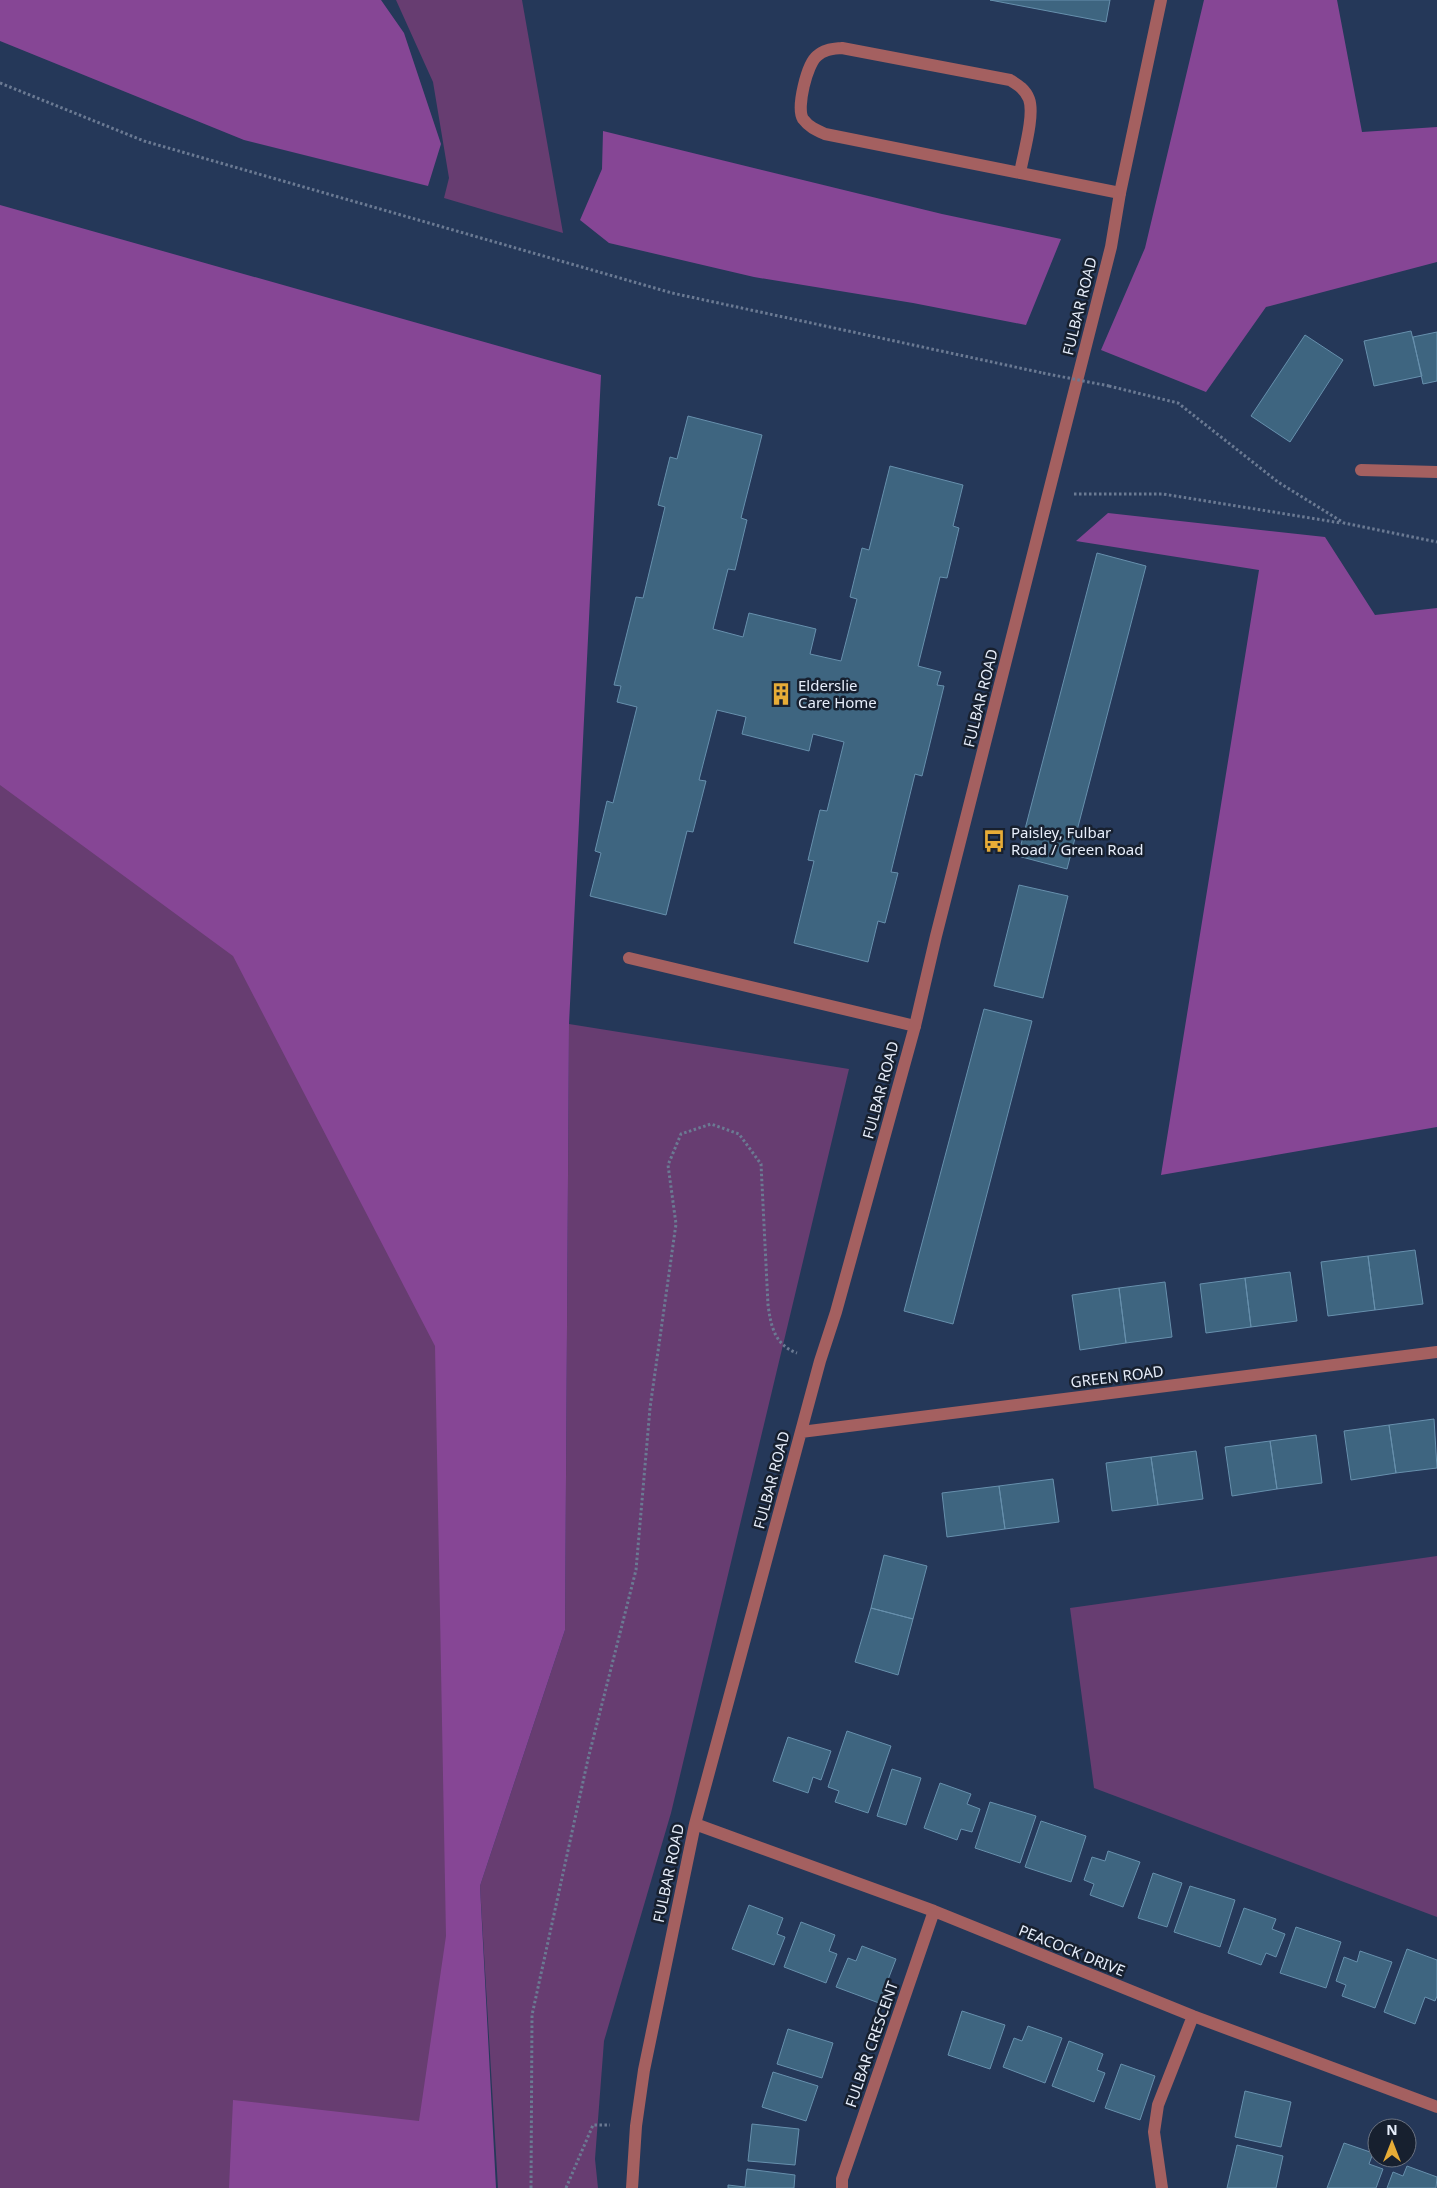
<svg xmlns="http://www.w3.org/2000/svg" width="1437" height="2188" font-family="'Noto Sans',sans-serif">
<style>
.green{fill:#673d71}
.forest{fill:#864695}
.building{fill:#3e6580;stroke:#6790ad}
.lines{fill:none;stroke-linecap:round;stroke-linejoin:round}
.path{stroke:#6b7a93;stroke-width:3;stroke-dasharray:2.5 2.5;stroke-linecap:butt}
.service{stroke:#a46060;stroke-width:12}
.minor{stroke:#a46060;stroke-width:12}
.path-bridge{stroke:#6b7a93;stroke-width:3;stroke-dasharray:2.5 2.5;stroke-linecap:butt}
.labels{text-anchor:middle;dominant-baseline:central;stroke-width:5;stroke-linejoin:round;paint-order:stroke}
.street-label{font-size:15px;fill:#e7eefb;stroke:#17202f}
.poi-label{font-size:15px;fill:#e7eefb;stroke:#17202f;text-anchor:start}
</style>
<rect width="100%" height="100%" fill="#253859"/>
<!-- green -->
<path class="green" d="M396 0H522L563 233 444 198 449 178 433 82Z
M0 224 588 383 436 2188H0Z
M569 1024 849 1069 671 1813 604 2041 595 2159 598 2188H498L480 1886 565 1630Z
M1437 1556V1917L1094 1788 1070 1608Z"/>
<!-- forest -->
<path class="forest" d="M0 0H381L404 33 441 144 428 186 244 140 0 41Z
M1204 0H1337L1362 132 1437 127V262L1266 307 1206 392 1101 350 1145 248Z
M603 131 942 214 1061 239 1026 325 913 303 754 277 609 243 580 220 602 169Z
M0 205 601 375 569 1024 565 1630 480 1886 496 2188H229L233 2100 419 2121 446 1936 435 1346 233 956 0 785Z
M1108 513 1325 537 1375 615 1437 608V1127L1161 1175 1259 570 1076 541Z"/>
<!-- building -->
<path class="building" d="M990 0H1110L1106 22Z
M1411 331 1422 376 1374 386 1364 341Z
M1437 332V381L1423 384 1413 337Z
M1305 335 1343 360 1290 442 1251 416Z
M688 416 762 435 741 518 747 520 735 570 728 569 713 629 743 637 749 613 816 629 810 654 841 661 857 599 850 597 862 548 869 550 890 466 963 485 953 526 959 528 947 578 940 577 918 666 941 672 937 685 944 686 922 776 915 774 891 872 898 873 885 923 878 921 868 962 794 943 814 861 808 860 820 810 827 811 844 742 813 734 809 751 742 734 746 717 717 710 699 780 706 781 693 832 687 831 666 915 590 896 601 853 595 851 607 801 613 803 637 707 617 702 621 686 614 685 636 597 643 598 665 507 658 505 670 457 677 459Z
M1097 553 1146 566 1067 869 1018 856Z
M1019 885 1068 896 1043 998 994 986Z
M984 1009 1032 1021 953 1324 904 1311Z
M1415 1250 1423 1304 1375 1310 1368 1256Z
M1368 1256 1375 1310 1328 1316 1321 1262Z
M1290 1272 1297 1321 1251 1327 1245 1278Z
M1245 1278 1251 1327 1206 1333 1200 1284Z
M1165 1282 1172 1337 1126 1343 1119 1288Z
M1119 1288 1126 1343 1080 1350 1072 1295Z
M1434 1419 1437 1468 1396 1473 1389 1425Z
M1389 1425 1396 1473 1351 1480 1344 1431Z
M1316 1435 1322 1483 1277 1489 1270 1441Z
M1270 1441 1277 1489 1232 1496 1225 1447Z
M1196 1451 1203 1499 1158 1505 1151 1457Z
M1151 1457 1158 1505 1112 1511 1106 1463Z
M1053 1479 1059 1522 1005 1529 999 1486Z
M999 1486 1005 1529 947 1537 942 1493Z
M884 1555 927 1566 913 1619 871 1608Z
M871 1608 913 1619 898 1675 855 1662Z
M847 1731 891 1746 868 1813 835 1802 839 1791 828 1787Z
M788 1737 831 1751 821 1780 813 1777 808 1793 773 1781Z
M892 1769 921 1778 906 1825 877 1816Z
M940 1783 971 1794 967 1804 980 1809 972 1832 961 1829 957 1840 924 1828Z
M990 1802 1036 1816 1020 1863 975 1848Z
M1041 1821 1086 1836 1071 1882 1025 1867Z
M1108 1851 1140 1862 1123 1907 1090 1895 1094 1884 1084 1880 1092 1857 1105 1861Z
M1153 1873 1182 1883 1167 1927 1138 1918Z
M1190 1886 1235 1900 1220 1947 1174 1932Z
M749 1905 783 1918 777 1934 785 1937 774 1965 732 1949Z
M1244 1908 1276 1919 1272 1929 1285 1934 1276 1957 1266 1953 1261 1965 1228 1953Z
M801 1922 835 1935 829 1951 837 1954 826 1983 784 1967Z
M1296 1927 1341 1942 1326 1988 1280 1973Z
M862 1946 896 1959 879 2003 836 1987 848 1958 856 1961Z
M1407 1949 1437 1960V1996L1435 2001 1425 1997 1415 2024 1384 2012Z
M1360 1951 1392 1962 1375 2008 1342 1996 1346 1985 1336 1981 1344 1957 1357 1962Z
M962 2011 1005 2025 990 2069 948 2055Z
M1028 2026 1062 2038 1045 2083 1003 2067 1014 2038 1022 2041Z
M788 2029 833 2043 822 2078 777 2064Z
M1069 2041 1103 2054 1097 2070 1105 2073 1094 2102 1052 2086Z
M1121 2064 1155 2076 1140 2120 1105 2108Z
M773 2072 818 2086 806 2121 762 2107Z
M1245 2091 1291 2102 1281 2147 1235 2137Z
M752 2124 799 2129 795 2165 748 2161Z
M1344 2143 1373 2153 1369 2164 1383 2169 1376 2188H1327Z
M1237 2145 1283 2156 1276 2188H1227Z
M1407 2166 1437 2177 1436 2188H1387L1393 2172 1403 2176Z
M747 2169 795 2175 794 2188H728V2185L745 2187Z"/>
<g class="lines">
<!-- path -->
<path class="path" d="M0 83 144 141 672 293 1043 373
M1109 386 1178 403 1278 482 1344 523 1437 542
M1074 494H1163L1341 523
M531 2188 532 2015 588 1759 636 1570 650 1408 676 1224 668 1165 681 1134 711 1124 739 1134 761 1164 768 1305C771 1327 775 1345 797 1353
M566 2188 593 2125H610"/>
<!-- service -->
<path class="service" d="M1020 173C1023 155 1035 115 1029 99 1025 89 1018 85 1010 80L842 48C833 49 824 49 817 56 807 64 796 108 803 119 809 127 816 130 825 134L1120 193
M629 958 915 1026"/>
<!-- minor -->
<path class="minor" d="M1361 470 1437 472
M801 1432 1437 1352
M695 1824 934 1911 1193 2016 1437 2107
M632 2188 636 2126 644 2070 695 1824 820 1361 836 1312 915 1026 936 936 1111 247 1120 193 1161 0
M842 2188V2179L934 1911
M1162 2188 1154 2132 1158 2105 1193 2016"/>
<!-- path-bridge -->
<path class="path-bridge" d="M1043 373 1109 386"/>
</g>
<!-- icons -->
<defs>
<symbol id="building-bare" viewBox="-9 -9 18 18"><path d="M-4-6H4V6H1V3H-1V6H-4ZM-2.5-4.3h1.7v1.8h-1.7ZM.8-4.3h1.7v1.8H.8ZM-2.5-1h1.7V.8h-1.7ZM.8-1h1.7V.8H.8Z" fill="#e7ac37" stroke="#17202f" stroke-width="2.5" paint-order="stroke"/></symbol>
<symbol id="bus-bare" viewBox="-9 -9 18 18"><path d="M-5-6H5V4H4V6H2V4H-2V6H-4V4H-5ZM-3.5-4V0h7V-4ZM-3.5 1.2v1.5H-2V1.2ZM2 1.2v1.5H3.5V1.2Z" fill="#e7ac37" stroke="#17202f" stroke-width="2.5" paint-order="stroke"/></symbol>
</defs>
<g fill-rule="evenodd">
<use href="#building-bare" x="765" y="678" width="32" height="32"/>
<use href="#bus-bare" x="978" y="825" width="32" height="32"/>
</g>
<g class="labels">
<!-- street labels -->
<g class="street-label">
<text transform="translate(1079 306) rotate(-76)">FULBAR ROAD</text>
<text transform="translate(980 698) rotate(-76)">FULBAR ROAD</text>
<text transform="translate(880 1090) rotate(-75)">FULBAR ROAD</text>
<text transform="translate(1117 1376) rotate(-7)">GREEN ROAD</text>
<text transform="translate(771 1480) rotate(-75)">FULBAR ROAD</text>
<text transform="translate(668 1873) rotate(-78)">FULBAR ROAD</text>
<text transform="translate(1072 1950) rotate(22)">PEACOCK DRIVE</text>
<text transform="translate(871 2044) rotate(-71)">FULBAR CRESCENT</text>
</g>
<!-- poi labels -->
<g class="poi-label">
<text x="798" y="685">Elderslie<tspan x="798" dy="17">Care Home</tspan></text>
<text x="1011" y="832">Paisley, Fulbar<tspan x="1011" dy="17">Road / Green Road</tspan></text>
</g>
</g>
<!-- north arrow -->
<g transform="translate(1392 2143)"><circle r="24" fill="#17202f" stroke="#6a7281"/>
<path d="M0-4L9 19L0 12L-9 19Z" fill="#e7ac37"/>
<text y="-8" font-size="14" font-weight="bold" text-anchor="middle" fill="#e7eefb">N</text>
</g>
</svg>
